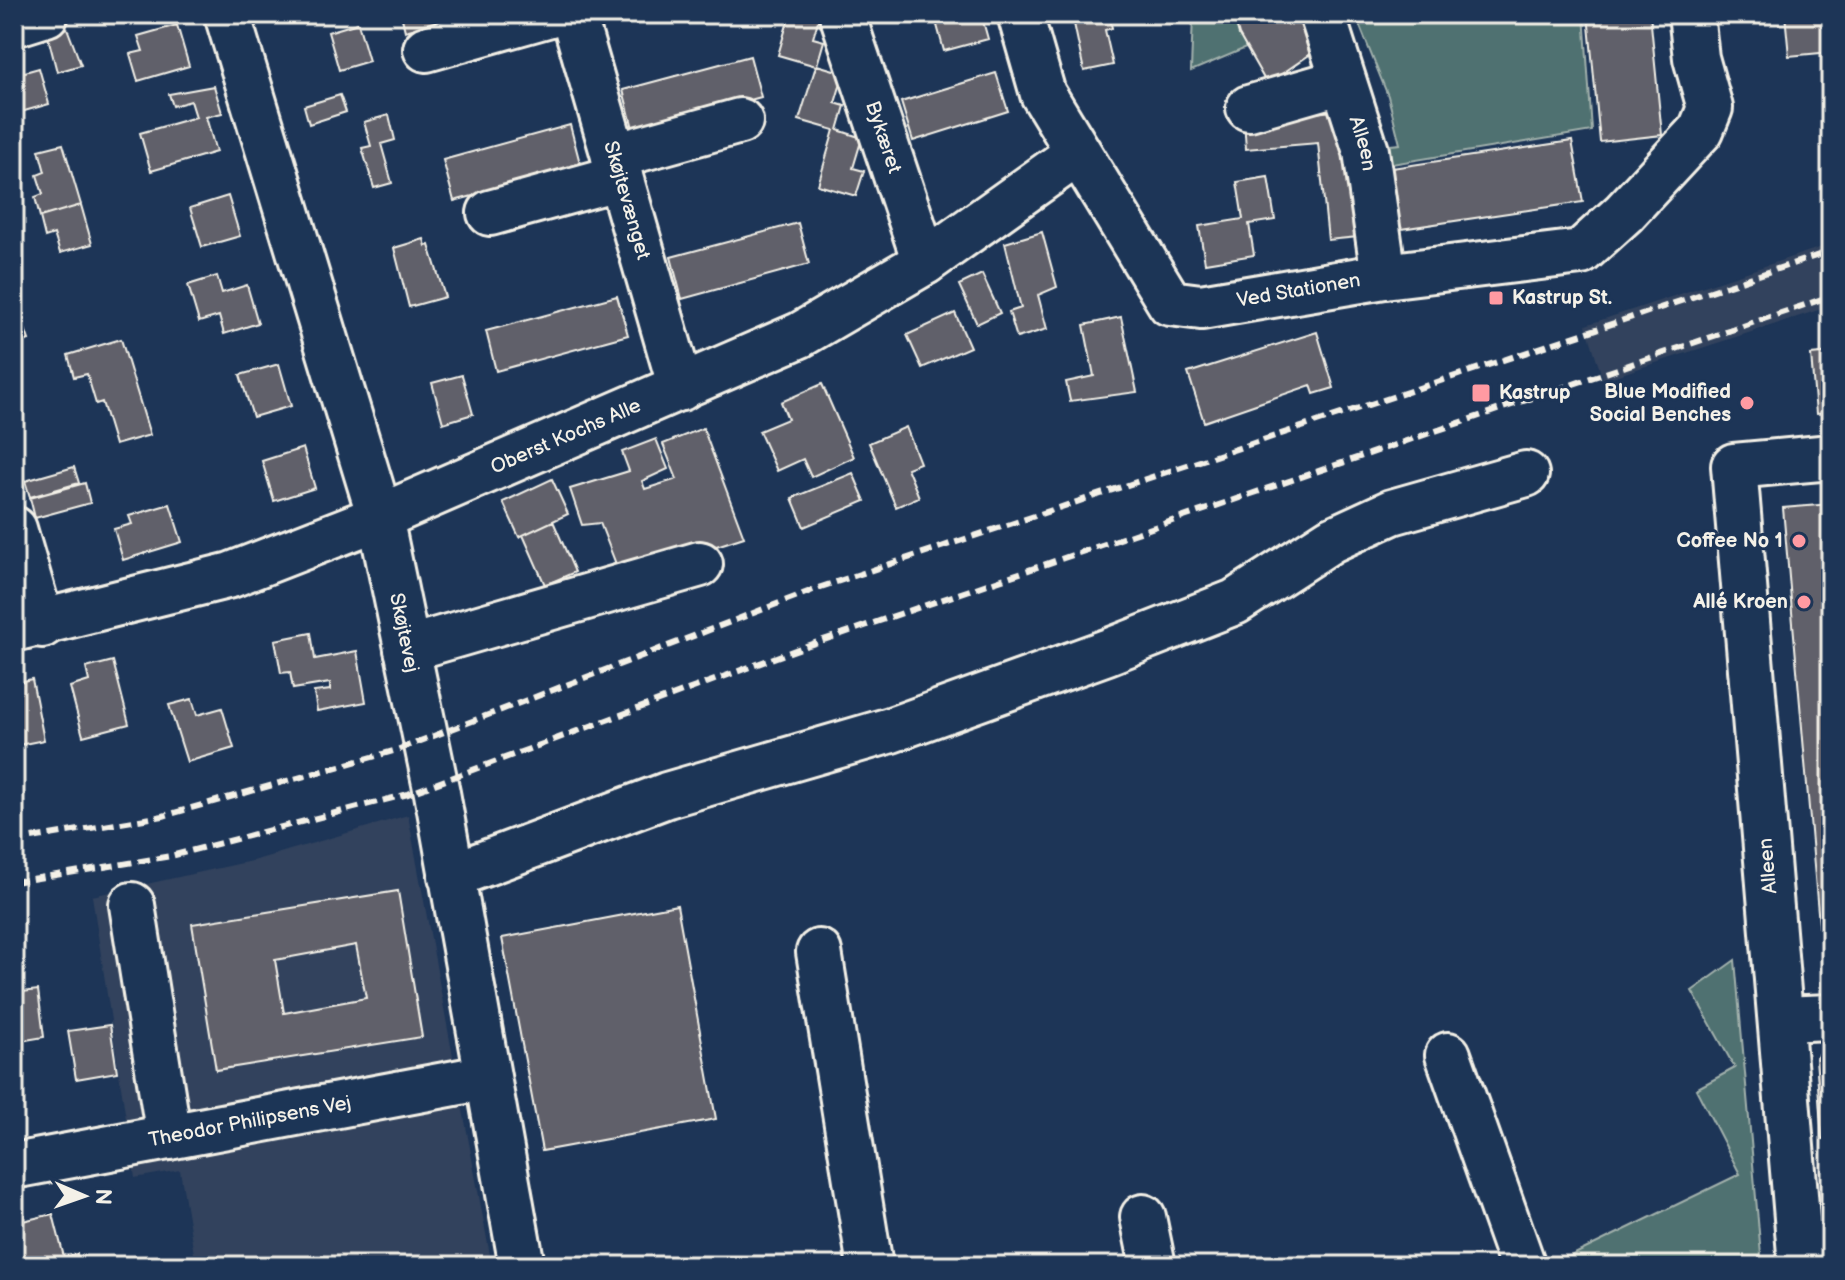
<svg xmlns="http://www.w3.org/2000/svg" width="1845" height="1280" font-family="'Balsamiq Sans',sans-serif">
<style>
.built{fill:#31425d}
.green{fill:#507171;stroke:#a2b1ac;stroke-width:2}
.building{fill:#61616b;stroke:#f4f1e8;stroke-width:2;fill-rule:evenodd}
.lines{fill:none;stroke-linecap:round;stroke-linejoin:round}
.minor-casing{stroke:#f4f1e8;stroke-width:50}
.minor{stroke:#1d3557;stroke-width:44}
.rail{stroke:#f4f1e8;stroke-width:6;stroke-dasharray:12 6;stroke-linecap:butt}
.poi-dot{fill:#ff9aa2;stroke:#1d3557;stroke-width:3}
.labels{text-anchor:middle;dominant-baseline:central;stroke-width:6;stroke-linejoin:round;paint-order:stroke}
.street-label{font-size:20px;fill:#f4f1e8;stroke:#1d3557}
.poi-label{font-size:20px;font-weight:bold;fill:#f4f1e8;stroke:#1d3557;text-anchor:end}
</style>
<rect width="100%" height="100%" fill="#1d3557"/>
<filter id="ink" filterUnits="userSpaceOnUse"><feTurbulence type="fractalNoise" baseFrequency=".0125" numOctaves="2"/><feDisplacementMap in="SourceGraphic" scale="16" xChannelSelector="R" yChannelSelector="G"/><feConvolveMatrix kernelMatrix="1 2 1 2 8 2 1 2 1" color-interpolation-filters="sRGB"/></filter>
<g filter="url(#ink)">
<!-- built -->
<path class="built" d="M1831 244V306L1603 380 1586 325Z
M408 815 492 1266H196L180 1170 135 1178 92 896 256 860Z"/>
<!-- green -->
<path class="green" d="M1193 14H1233L1246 48 1191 71Z
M1355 14H1584L1592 131 1386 165 1379 146 1400 144 1388 96Z
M1735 960 1762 1266H1550L1740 1174 1696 1089 1735 1068 1692 991Z"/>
<!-- building -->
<path class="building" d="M401 14H468L405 31Z
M790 14H820L813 38 824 41 817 65 844 73 835 103 845 106 838 130 862 138 853 168 864 171 856 196 818 185 834 130 799 120 816 66 778 55Z
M934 14H981L988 39 944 51Z
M1072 14H1109L1112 28 1105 30 1113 65 1084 71Z
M1233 14H1297L1315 51 1267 84 1239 35Z
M1588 14H1650L1662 135 1600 142Z
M1785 14H1831V52L1789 56Z
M358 23 369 61 339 70 328 32Z
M177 25 189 66 138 81 130 54 143 51 138 36Z
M67 28 81 65 57 72 47 33Z
M750 56 761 97 634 132 623 90Z
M39 68 49 104 14 114V75Z
M996 73 1008 111 913 141 901 102Z
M214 86 222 113 206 117 216 152 151 171 140 133 196 117 191 101 173 106 169 94Z
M340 95 346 112 309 124 304 106Z
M1334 111 1336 134 1348 132 1358 237 1328 240 1318 143 1246 149 1244 120Z
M389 115 395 140 381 144 392 183 374 188 362 148 371 146 364 122Z
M570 125 581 167 454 201 443 160Z
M1572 141 1583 202 1394 230 1385 169Z
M63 144 81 205 40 217 35 197 43 194 37 175 45 172 39 150Z
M1268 177 1275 220 1249 224 1254 255 1205 263 1199 226 1243 219 1237 182Z
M228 196 240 236 202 247 190 208Z
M81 205 92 244 60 253 54 234 45 237 40 217Z
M798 223 809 264 682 299 671 257Z
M1042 232 1057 287 1038 295 1047 329 1017 338 1009 312 1021 308 1005 243Z
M424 239 426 246 429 245 445 297 409 307 394 248Z
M982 274 1000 313 977 324 959 285Z
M217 276 222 293 247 285 258 323 224 334 219 316 199 322 188 285Z
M617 296 628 335 496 371 486 331Z
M955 313 970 347 922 368 907 335Z
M21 317 29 340 14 345V319Z
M1121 317 1137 392 1070 401 1066 382 1094 376 1084 325Z
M1317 332 1334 388 1314 394 1311 385 1204 422 1188 373Z
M121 339 150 435 115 445 102 402 96 404 87 374 74 377 68 355Z
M1831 353V413L1816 414 1811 355Z
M279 364 291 406 253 417 240 375Z
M462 375 473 414 443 423 432 383Z
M822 384 854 457 811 477 803 459 777 471 759 431 788 419 781 402Z
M906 427 920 463 907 468 919 497 896 507 869 443Z
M703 428 744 537 621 577 600 523 582 525 570 489 629 471 622 452 656 439 668 469 642 481 645 489 677 479 663 444Z
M303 448 315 488 274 501 262 461Z
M74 467 79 483 30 497 25 481Z
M853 473 865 501 804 527 792 498Z
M552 479 568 514 519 537 503 502Z
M85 483 90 503 35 518 30 498Z
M170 504 182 542 123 560 114 529 132 524 129 516Z
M1831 504V969L1823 970 1783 508Z
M553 521 575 572 545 585 523 535Z
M311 633 315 659 357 651 366 702 317 711 314 692 330 690V683L293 689 290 672 281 673 275 640Z
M113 661 129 724 83 736 70 687 89 681 86 668Z
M32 679 44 740 14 746V683Z
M192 699 197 715 222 708 234 748 187 762 169 705Z
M398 891 422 1037 216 1070 192 924ZM356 945 366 998 284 1013 275 960Z
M677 905 716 1119 542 1151 502 938Z
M38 990 44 1037 14 1042V993Z
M110 1025 117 1072 76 1079 68 1031Z
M1824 1048H1831V1138L1822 1139 1816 1058Z
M53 1214 64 1257 77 1254 80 1266H23L14 1223Z"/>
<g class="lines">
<defs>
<g id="minor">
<path id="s1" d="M227 14 380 517 437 793 522 1266"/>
<path id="s2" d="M573 14 681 388"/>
<path id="s3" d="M842 14 925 262"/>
<path id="s4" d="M1020 14 1043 94 1170 303 1201 307 1384 276 1581 252 1624 213 1701 130 1710 108 1696 58 1691 14"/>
<path id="s5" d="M1322 14 1366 151 1384 276"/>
<path d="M14 24 46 14"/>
<path d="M426 49 550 14"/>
<path d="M1249 108 1343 81"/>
<path d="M614 156 740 121"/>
<path d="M490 213 620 177"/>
<path d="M14 529 42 625"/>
<path id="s6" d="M14 629 231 575 380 517 800 335 925 262 1078 153"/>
<path d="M407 649 700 564"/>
<path d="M451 876 667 795 891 730 1107 652 1235 602 1331 540 1392 512 1526 474"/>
<path d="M132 905 169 1137"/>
<path d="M819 952 870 1266"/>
<path d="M1781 1019 1831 1017"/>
<path d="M1448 1055 1523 1266"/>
<path id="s7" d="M14 1166 487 1077"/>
<path d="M1143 1217 1153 1266"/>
<path d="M1801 1266 1734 466 1831 457"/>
</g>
</defs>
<!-- minor casing -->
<use href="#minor" class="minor-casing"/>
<!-- minor -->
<use href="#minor" class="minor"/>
<!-- rail -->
<path class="rail" d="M14 841 163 816 397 750 821 587 1831 251
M14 882 171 856 408 794 806 646 1831 296"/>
</g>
</g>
<!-- markers -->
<g class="poi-dot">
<rect x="1488" y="290" width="16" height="16" rx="4"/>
<rect x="1471" y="383" width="20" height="20" rx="4"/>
<circle cx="1747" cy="403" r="8"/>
<circle cx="1799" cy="541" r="8"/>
<circle cx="1804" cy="602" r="8"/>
</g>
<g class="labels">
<!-- street labels -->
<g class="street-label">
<text stroke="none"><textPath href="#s3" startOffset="130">Bykæret</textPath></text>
<text stroke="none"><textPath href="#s5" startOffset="136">Alleen</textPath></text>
<text stroke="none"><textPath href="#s2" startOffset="194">Skøjtevænget</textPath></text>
<text stroke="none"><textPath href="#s4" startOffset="458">Ved Stationen</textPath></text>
<text stroke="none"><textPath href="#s6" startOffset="586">Oberst Kochs Alle</textPath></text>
<text stroke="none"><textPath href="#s1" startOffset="644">Skøjtevej</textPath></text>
<text transform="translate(1768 866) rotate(-95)">Alleen</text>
<text stroke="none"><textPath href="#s7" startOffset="240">Theodor Philipsens Vej</textPath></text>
</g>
<!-- poi labels -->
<g class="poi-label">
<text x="1512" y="298" text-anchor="start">Kastrup St.</text>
<text x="1731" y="392">Blue Modified<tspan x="1731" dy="23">Social Benches</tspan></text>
<text x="1499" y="393" text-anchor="start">Kastrup</text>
<text x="1783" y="541">Coffee No 1</text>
<text x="1788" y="602">Allé Kroen</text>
</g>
</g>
<!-- margin -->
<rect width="1845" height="1280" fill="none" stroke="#1d3557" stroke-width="48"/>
<rect x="24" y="24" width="1797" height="1232" fill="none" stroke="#f4f1e8" stroke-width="3" filter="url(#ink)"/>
<!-- north arrow -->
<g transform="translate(84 1196) rotate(92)" stroke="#1d3557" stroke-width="6" paint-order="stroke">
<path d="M0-6L14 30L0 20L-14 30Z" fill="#f4f1e8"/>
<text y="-12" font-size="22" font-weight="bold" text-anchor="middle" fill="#f4f1e8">N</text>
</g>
</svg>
